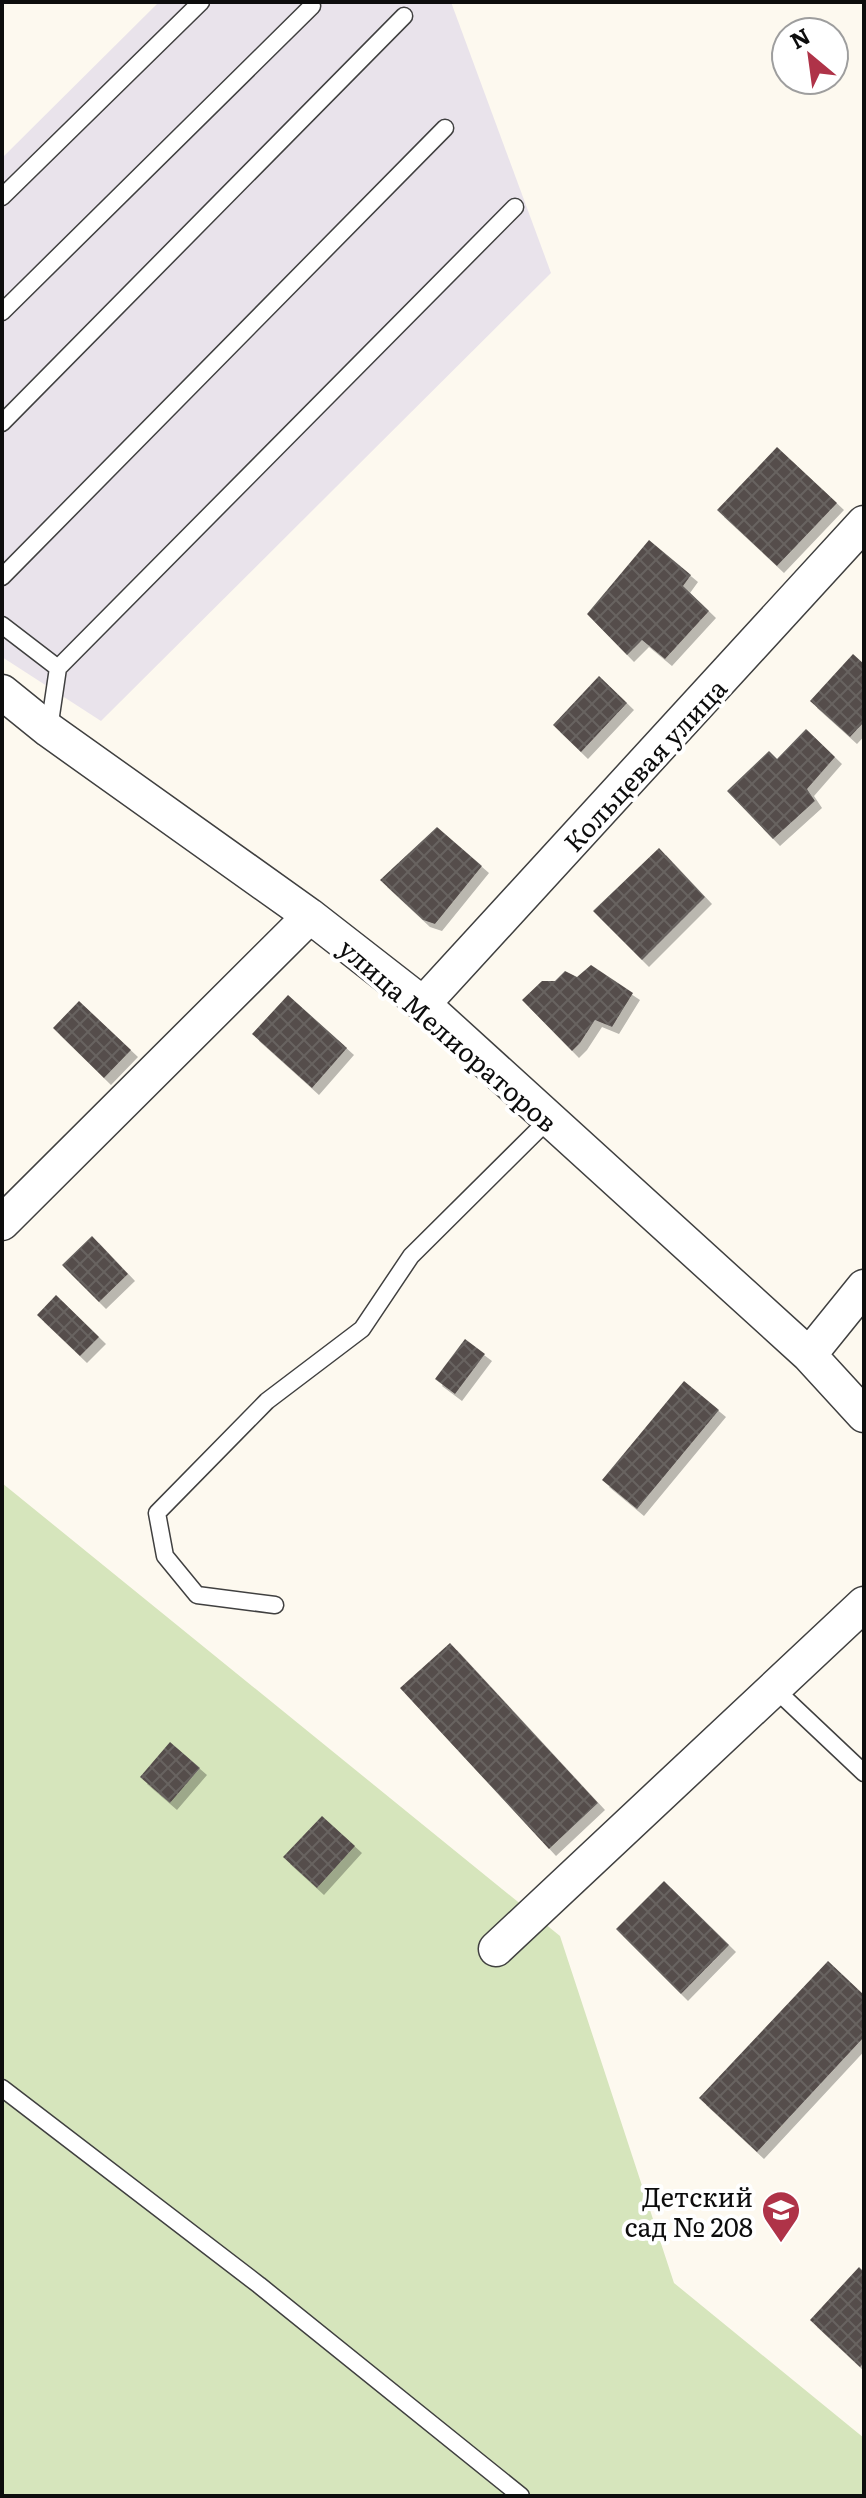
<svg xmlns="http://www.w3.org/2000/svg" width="866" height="2498" font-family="Literata,serif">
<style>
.industrial{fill:#e9e3eb}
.garden{fill:#d6e5bc}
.building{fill:url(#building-cross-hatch);filter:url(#shadow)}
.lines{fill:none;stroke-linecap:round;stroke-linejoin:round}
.lane-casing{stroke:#404040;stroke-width:19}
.street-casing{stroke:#404040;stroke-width:37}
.lane{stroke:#fff;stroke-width:16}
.street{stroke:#fff;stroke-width:34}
.labels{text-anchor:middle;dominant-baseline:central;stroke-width:8;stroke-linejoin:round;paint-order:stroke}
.street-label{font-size:26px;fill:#0d0d0d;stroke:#fff}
.poi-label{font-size:26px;fill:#0d0d0d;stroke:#fff;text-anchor:end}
</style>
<defs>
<pattern id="building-cross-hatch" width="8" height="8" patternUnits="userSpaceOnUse" patternTransform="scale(2)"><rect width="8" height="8" fill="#554e4b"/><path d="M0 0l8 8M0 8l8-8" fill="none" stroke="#686360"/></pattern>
<filter id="shadow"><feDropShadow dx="7" dy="7" stdDeviation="0" flood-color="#0004"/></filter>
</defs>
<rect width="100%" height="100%" fill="#fdf9ef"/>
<!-- industrial -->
<path class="industrial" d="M159 2H451L551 273 101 721 2 657V158Z"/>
<!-- garden -->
<path class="garden" d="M2 1483 560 1936 674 2283 864 2438V2496H2Z"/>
<!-- building -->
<path class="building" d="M777 447 837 503 777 566 717 510Z
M649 540 691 575 683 586 709 611 665 659 642 640 627 655 587 614Z
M853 654 864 664V722L850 737 810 701Z
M599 676 627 703 581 752 553 725Z
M806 729 835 757 807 789 815 801 773 839 727 791 769 751 777 759Z
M437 827 482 866 435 924 423 920 380 880Z
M659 848 705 897 642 960 593 911Z
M591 965 633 993 612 1027 595 1020 580 1043 572 1051 522 1000 542 981H555L565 971 577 977Z
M288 995 347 1048 312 1088 252 1034Z
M79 1001 131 1050 104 1078 53 1028Z
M92 1236 128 1274 99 1302 62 1265Z
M56 1295 99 1337 80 1356 37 1315Z
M465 1339 485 1354 455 1394 435 1379Z
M684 1381 719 1410 637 1509 602 1480Z
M450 1643 598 1803 549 1849 400 1688Z
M170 1742 200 1768 170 1803 140 1777Z
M322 1816 355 1846 317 1888 283 1857Z
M664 1881 729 1945 681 1994 616 1929Z
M828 1961 864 1995V2037L757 2152 699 2098Z
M859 2267 864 2272V2363L860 2367 810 2320Z"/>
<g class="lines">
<defs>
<path id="lane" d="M2 197 201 2
M2 312 312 6
M2 423 404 16
M2 577 445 128
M2 625 58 668 49 729
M58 668 515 207
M275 1605 197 1595 165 1556 157 1513 267 1401 362 1329 411 1256 549 1119
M775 1689 864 1773
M2 2088 259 2285 521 2496"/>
<path id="street" d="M2 692 49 730 310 916 423 1004 809 1355 864 1415
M423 1004 864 523
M2 1223 310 916
M809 1355 864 1287
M496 1949 864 1604"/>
</defs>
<!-- lane casing -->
<use href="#lane" class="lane-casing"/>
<!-- street casing -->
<use href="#street" class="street-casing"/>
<!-- lane -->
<use href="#lane" class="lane"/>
<!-- street -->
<use href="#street" class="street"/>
</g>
<!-- icons -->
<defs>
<symbol id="school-pin" viewBox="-11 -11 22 30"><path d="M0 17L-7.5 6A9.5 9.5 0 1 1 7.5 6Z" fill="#af3348" stroke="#fff"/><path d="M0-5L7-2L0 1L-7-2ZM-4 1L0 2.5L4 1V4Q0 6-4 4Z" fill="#fff"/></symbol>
</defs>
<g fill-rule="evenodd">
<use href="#school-pin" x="759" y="2188" width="44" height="60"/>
</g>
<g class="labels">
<!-- street labels -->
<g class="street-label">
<text transform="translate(644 764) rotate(-47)">Кольцевая улица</text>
<text transform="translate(449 1034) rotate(41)">улица Мелиораторов</text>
</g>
<!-- poi labels -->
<g class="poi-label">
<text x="753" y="2195">Детский<tspan x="753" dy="30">сад № 208</tspan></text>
</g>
</g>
<!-- border -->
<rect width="866" height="2498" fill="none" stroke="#0d0d0d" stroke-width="8"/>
<!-- north arrow -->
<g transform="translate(810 56) rotate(331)"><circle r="38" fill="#ffffff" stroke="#9e9e9e" stroke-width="2"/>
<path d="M0-6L14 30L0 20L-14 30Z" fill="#af3348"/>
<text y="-12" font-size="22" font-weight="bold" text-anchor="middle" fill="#0d0d0d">N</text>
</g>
</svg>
